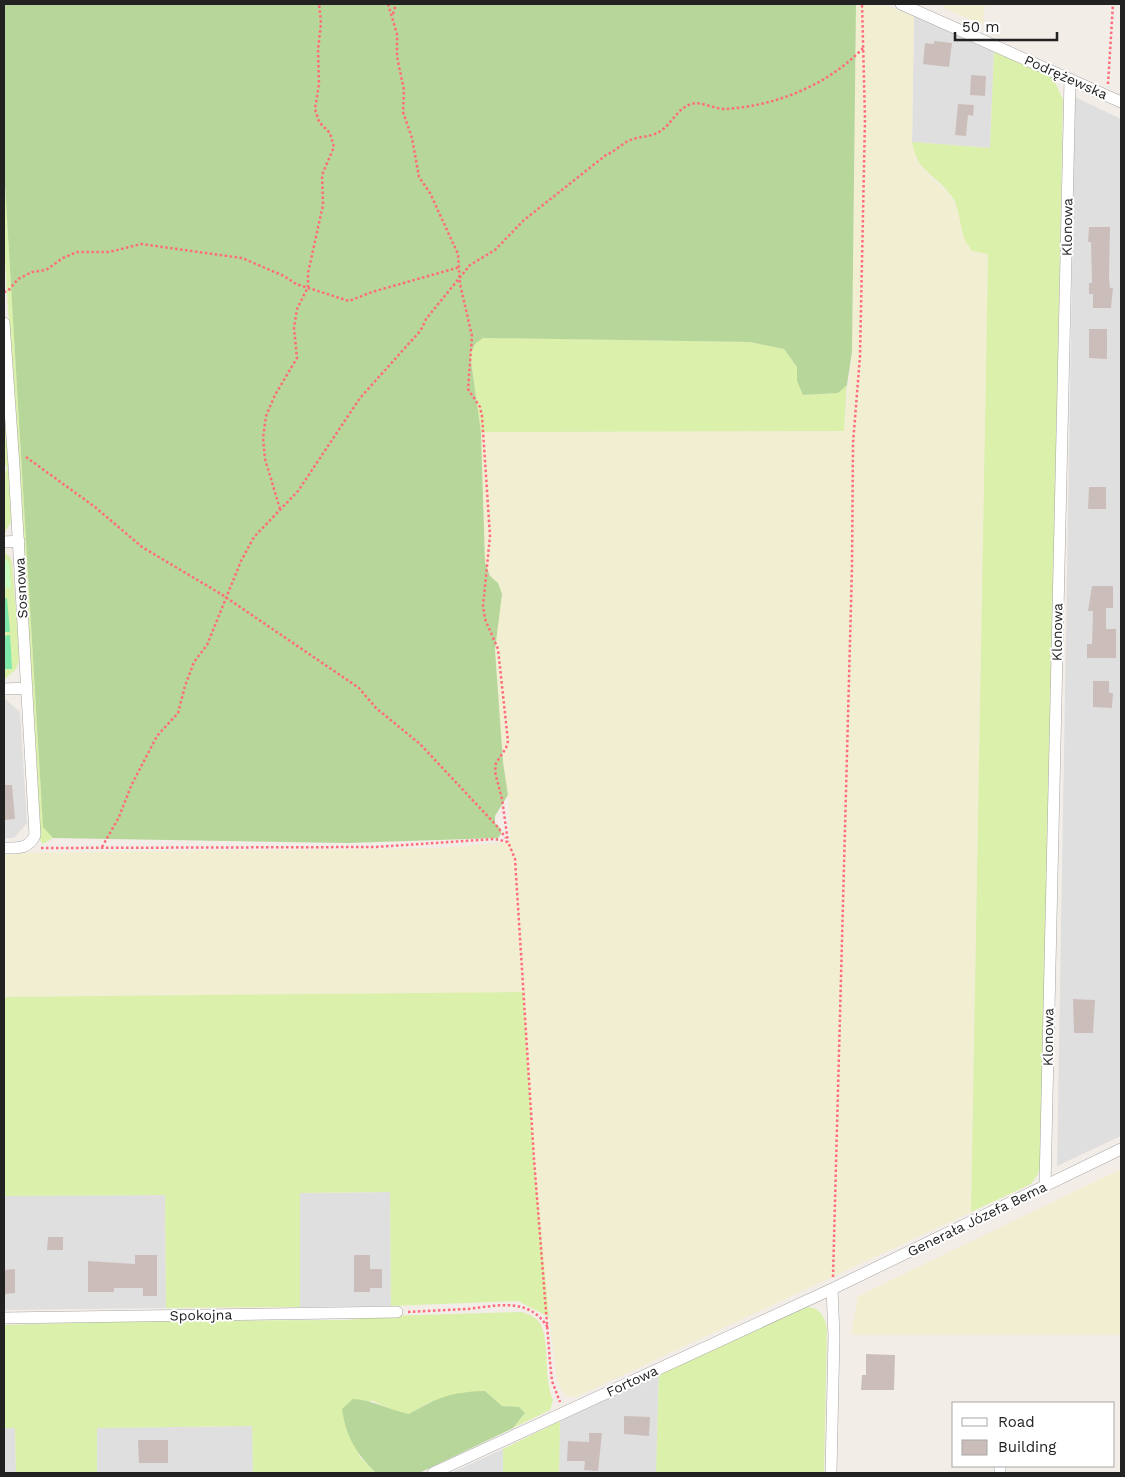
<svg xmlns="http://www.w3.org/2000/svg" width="1125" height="1477" font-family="'Work Sans',sans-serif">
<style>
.residential{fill:#e0dfdf}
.farmland{fill:#f2eed2}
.grass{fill:#dbf0aa}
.forest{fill:#b7d699}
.park{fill:#caffc3}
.pitch{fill:#80e8ab}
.building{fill:#cbbeba}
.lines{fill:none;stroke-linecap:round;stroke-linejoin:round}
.street-casing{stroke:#a6a6a6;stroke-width:12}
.path{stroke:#ff6d7b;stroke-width:2.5;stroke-dasharray:2.5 2.5;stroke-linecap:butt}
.street{stroke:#fff;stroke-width:11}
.labels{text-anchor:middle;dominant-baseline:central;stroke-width:4;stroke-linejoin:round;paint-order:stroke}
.street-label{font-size:14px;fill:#222;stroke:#fff}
</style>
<rect width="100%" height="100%" fill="#f3ede8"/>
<!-- residential -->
<path class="residential" d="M914 16 994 52 990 148 912 142Z
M1075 97 1121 119V1136L1057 1166Z
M4 698 20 712 27 823 14 838H4Z
M390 1192 391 1306 300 1307V1193Z
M165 1195 166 1308 4 1310V1196Z
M659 1374 656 1473H559L560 1421Z
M252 1426 253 1473H97L96 1428Z
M4 1428H15L16 1473H4Z
M503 1449V1473H451Z"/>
<!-- farmland -->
<path class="farmland" d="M856 4H883L914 16 912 142 916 159 928 175 950 194 960 216 963 235 988 254 971 1212 576 1397 567 1396 561 1390 557 1379 549 1317 534 1159 523 993 4 997V853L439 848 508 842 510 839 508 795 503 762 495 650 502 594 498 583 491 576 485 562 481 432 844 431 852 352Z
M944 4H985L983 25 944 8Z
M1121 1169V1335H851L858 1296Z"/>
<!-- grass -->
<path class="grass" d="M994 52 1053 77 1063 100 1042 1161 1038 1174 1031 1184 971 1212 988 254 972 251C969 246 964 240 963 234 959 220 959 205 950 194 933 172 918 174 912 142L990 148Z
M4 168 43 826 53 838 43 844 39 839V833L36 755 4 244Z
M483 338 750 342 784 349 797 367V381L804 395 838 393 847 384 844 431 481 432 470 354 475 344Z
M4 402 12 521 4 533V478L7 467 4 464Z
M4 552 10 557 12 562 20 658 16 669 4 680Z
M523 992 534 1159 549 1317 518 1301 391 1306 390 1192 300 1193V1307L166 1308 165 1195 4 1196V997Z
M804 1307C818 1306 825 1315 827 1329L824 1473H656L659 1374Z
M522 1312C530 1315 538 1318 541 1325 550 1344 543 1376 553 1400L550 1410 513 1428 525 1413 519 1407 502 1406 485 1391 430 1402 409 1414 394 1411 371 1400 359 1456 376 1473H253L252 1426 97 1428V1473H16L15 1428H4V1325L138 1321 347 1320 384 1316Z
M560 1421 559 1473H503V1449Z"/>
<!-- forest -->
<path class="forest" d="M4 4H856L852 352 847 385 838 393 803 395 797 381V367L784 349 750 342 483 338 475 344 470 354 481 432 485 562 490 576 498 583 502 594 495 650 503 762 508 795 495 816V823L501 829V834L498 838 348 843 53 838 43 827 4 168Z
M485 1391 502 1406 519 1407 525 1413 513 1428 419 1473H376C356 1453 346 1437 342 1409L353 1399C374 1400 388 1410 409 1414 438 1397 452 1392 485 1391Z"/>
<!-- park -->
<path class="park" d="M4 558 9 563 11 588H4Z"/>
<!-- pitch -->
<path class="pitch" d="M7 598 10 632H4V599Z
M10 635 12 669H4V636Z"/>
<!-- building -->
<path class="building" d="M934 41 952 43 949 67 923 64 925 43 934 44Z
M971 75 986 76 985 96 970 95Z
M958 104 974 105 973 116 968 115 966 136 955 135Z
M1089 227H1110L1109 278 1110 288H1113L1111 308H1093V294H1089V283H1092L1091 242H1088Z
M1089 329H1107V359L1089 358Z
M1089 487H1106V509H1088Z
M1092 586H1113V608H1106V629H1116V658H1087V644H1092L1093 611H1088Z
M1093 681H1109V693H1113L1112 708 1093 707Z
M4 785H12L15 819 4 820Z
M1073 999 1095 1000 1093 1033H1074Z
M48 1237H63V1250H47Z
M135 1255H157V1296H143V1288H114V1292H88V1261L135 1264Z
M354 1255H370V1269H382V1288H370V1292H354Z
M15 1269V1293L4 1294V1270Z
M866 1354 895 1355 894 1390H861L862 1375H866Z
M624 1416 650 1417 649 1436 624 1434Z
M589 1433H602L598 1471 584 1470 585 1461H567L568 1441 589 1442Z
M138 1440H168V1463H139Z"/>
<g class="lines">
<defs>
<path id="street" d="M901 4 1121 102
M4 323 14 466 35 835C29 849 18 848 4 848
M4 542 19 541
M4 689 27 688
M1045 1186 1070 79
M4 1318 397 1312
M433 1473 832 1289 1121 1149
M831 1473 834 1336 832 1289
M1000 1473V1466"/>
</defs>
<!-- street casing -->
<use href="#street" class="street-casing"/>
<!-- path -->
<path class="path" d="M388 4 397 34V57L404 90 403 112 412 138 419 177 430 193 458 254 460 284 472 336 468 389 480 407 482 416 490 536 483 606 485 619 498 649 508 741 506 748 496 763 495 772 502 799 508 842
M393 14 396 4
M1108 84 1113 4
M4 292 8 291 18 279 32 272 46 270 63 258 77 252H109L141 244 242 258 284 276 296 284 349 301 372 292 460 267
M26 457 95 507 142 547 221 594 359 688 376 708 420 744 496 825 506 838
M280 509 265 459 263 438 266 416 275 395 297 358 294 328 297 309 308 287V273L323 205 322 175 334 147 330 133 319 122 315 109 319 84 318 50 321 23 319 4
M102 847 119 817 131 786 157 736 178 713 185 686 194 662 207 645 241 561 254 537 298 491 360 398 421 330 426 319 470 265 495 250 524 220 606 155C616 151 623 142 633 139 643 136 653 137 662 130 672 123 678 108 691 104 701 101 714 109 725 109 776 106 828 85 863 48
M41 848 375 847 495 839 508 842 515 859 534 1159 550 1362 552 1381 560 1402
M833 1277 852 567 853 443 860 356 865 119 862 4
M408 1312C427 1311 447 1310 467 1309 497 1306 529 1296 548 1328"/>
<!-- street -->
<use href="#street" class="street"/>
</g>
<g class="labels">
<!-- street labels -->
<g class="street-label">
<text transform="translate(1066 77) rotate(24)">Podrężewska</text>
<text transform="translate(1067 227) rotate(-89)">Klonowa</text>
<text transform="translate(21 588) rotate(-93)">Sosnowa</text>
<text transform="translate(1057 632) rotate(-89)">Klonowa</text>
<text transform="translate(1048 1037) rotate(-89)">Klonowa</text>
<text transform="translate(977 1219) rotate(-26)">Generała Józefa Bema</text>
<text transform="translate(201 1315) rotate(-1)">Spokojna</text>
<text transform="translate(632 1381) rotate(-25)">Fortowa</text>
</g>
</g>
<!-- border -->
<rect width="1125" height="1477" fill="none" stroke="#222222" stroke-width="10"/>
<!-- legend -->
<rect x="952" y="1402" width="162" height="65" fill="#ffffff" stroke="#a7a7a7"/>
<rect x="962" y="1418" width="25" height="8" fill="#ffffff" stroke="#a7a7a7"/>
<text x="998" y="1427" font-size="15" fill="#222222">Road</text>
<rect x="962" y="1440" width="25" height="15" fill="#cbbeba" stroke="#a7a7a7"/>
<text x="998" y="1452" font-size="15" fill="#222222">Building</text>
<!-- scale -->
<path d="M955 32v8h102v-8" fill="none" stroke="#222222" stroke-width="2.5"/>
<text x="962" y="32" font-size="15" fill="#222222" stroke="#ffffff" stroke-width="4" paint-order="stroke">50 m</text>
</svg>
